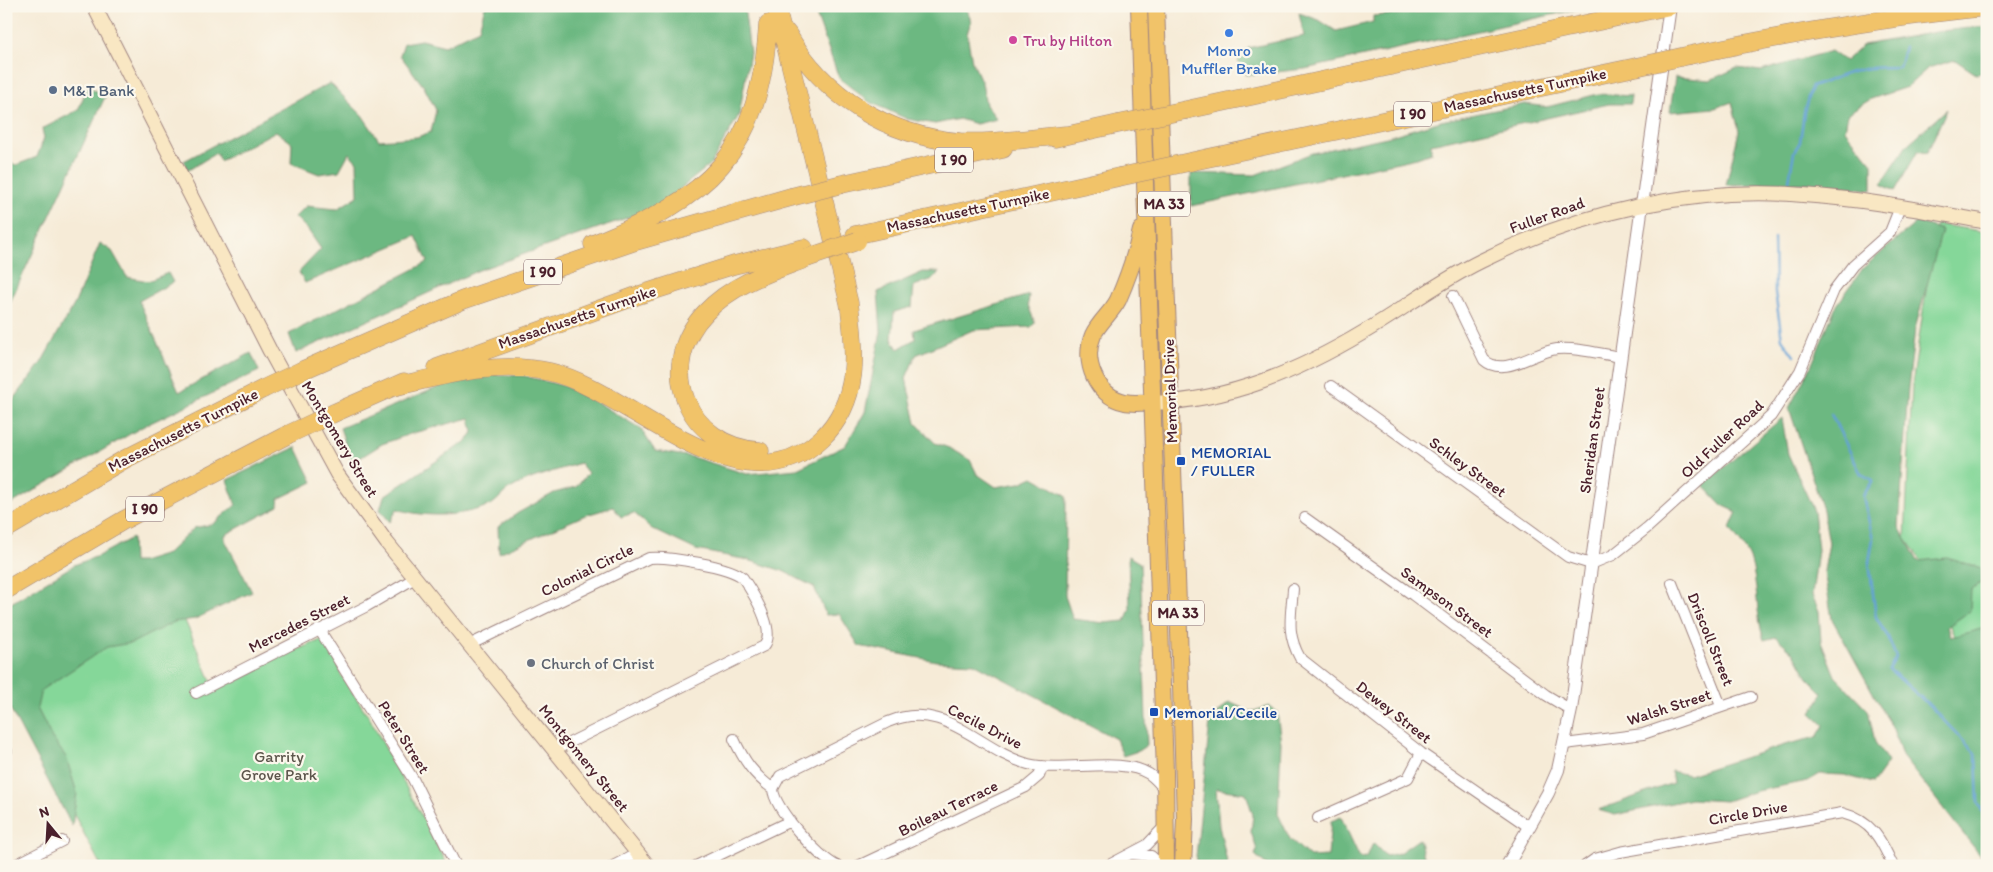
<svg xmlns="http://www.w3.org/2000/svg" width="1993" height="872" font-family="Itim,sans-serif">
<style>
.green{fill:#85d799;stroke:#687b62}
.forest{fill:#6cb881;stroke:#5b6c56}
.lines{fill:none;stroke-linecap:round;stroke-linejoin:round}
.stream{stroke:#64a1d6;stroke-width:2.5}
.minor-casing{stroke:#a08581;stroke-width:12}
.tertiary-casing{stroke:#a08581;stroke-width:14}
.secondary-casing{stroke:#a08581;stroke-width:16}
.primary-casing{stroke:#a08581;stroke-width:18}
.motorway-casing{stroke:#a08581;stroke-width:19}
.minor{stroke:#fff;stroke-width:10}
.tertiary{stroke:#fff;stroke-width:12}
.secondary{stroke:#f9e7c3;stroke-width:14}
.primary{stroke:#f1c369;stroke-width:16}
.motorway{stroke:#f1c369;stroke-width:18}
.motorway-bridge-casing{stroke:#a08581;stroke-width:19;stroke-linecap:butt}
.motorway-bridge{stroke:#f1c369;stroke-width:18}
.shop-dot{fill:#3f7fe0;stroke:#fbf7ec;stroke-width:2}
.hotel-dot{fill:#d1479c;stroke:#fbf7ec;stroke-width:2}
.service-dot{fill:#5c6f8a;stroke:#fbf7ec;stroke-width:2}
.transit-dot{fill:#1a4fb4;stroke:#fbf7ec;stroke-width:2}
.worship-dot{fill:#6b7280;stroke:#fbf7ec;stroke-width:2}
.labels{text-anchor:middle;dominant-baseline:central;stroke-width:4.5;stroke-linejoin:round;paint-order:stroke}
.shield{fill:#fbf7ec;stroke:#7f6065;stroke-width:1}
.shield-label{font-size:15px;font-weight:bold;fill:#4a1f2b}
.hotel-label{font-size:16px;fill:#b23c85;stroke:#fbf7ec;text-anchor:start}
.shop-label{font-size:16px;fill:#366cbe;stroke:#fbf7ec}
.service-label{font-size:16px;fill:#4e5e75;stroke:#fbf7ec;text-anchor:start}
.street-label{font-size:16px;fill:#4a1f2b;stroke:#fbf7ec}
.transit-label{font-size:16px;fill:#164399;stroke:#fbf7ec;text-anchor:start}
.worship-label{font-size:16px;fill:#5b616d;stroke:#fbf7ec;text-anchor:start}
.park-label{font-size:16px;fill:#5c564c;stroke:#fbf7ec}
</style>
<rect width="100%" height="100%" fill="#fbf7ec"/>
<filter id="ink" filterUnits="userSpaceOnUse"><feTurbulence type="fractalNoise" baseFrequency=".02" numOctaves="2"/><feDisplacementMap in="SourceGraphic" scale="10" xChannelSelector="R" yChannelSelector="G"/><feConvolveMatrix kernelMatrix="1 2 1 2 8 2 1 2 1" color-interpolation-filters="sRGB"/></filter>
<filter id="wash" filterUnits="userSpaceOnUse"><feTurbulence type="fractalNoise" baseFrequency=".0096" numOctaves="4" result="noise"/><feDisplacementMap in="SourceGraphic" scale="20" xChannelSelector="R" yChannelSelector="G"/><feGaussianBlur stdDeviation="1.12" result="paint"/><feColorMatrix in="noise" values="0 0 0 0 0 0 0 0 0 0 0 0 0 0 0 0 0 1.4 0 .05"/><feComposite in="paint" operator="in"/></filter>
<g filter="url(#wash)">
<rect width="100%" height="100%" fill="#f6ebd7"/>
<!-- green -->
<path class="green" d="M1936 224 1987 232V661L1957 643 1924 564 1905 538 1912 385Z
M177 602 212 683 329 637 341 675 369 717 448 866H101L6 685V679Z"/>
<!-- forest -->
<path class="forest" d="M485 6H744L750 53 739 115 711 164 658 207 479 270 296 353 289 334 428 262 416 236 305 283 299 272 321 249 308 230 295 217 306 206 337 209 358 196 357 162 349 153 339 171 319 174 291 163 292 143 276 131 220 161 216 153 187 171 184 161 330 83 362 115 379 140 417 137 431 132 436 110 424 87 400 55 404 43 421 40 445 46 479 29Z
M813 6H966L971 21 967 34 972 61 982 83 986 105 997 119 976 124 959 119 935 124 907 119 868 101 839 78Z
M1439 6H1592L1305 69 1246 75 1238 61 1248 48 1304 36 1299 13 1319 20 1336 31 1373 22V16L1420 12Z
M1987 26V72L1976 74 1955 60 1928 68 1907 87 1871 99 1848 113 1845 130 1872 163V190L1810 183 1726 185 1739 131 1732 102 1715 108 1670 112 1675 77 1710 80 1737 68 1761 71 1831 51 1845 61 1863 45 1941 31Z
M88 86 105 97 6 311V162L16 165 37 157 44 138 42 129 78 110Z
M1598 94 1631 96 1630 104H1609L1431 144V153L1417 158 1191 206V173L1255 175 1312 153 1387 137 1441 121 1525 104 1547 107Z
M1947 109 1927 153 1918 151 1895 191 1881 184 1907 145Z
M1917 222 1942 230 1915 329 1908 388 1899 527 1918 561 1947 558 1984 569 1987 579 1971 589 1970 611 1947 627 1951 637 1985 628 1987 635V864L1902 756 1893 729 1832 619 1824 571 1829 543 1823 510 1789 408 1812 364 1835 308 1863 268Z
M100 243 112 251 127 277 148 281 168 273 173 282 139 301 179 392 251 353 259 371 142 427 6 507V410L41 363 75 303Z
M923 272H939L933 279 914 286 912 307 894 312 892 339 898 349 915 339 914 330 1029 295 1028 305 1035 323 1031 327 973 330 916 355 906 378 916 423 935 443 949 448 970 460 977 474 996 487 1020 483 1033 477 1066 496 1065 596 1073 619 1104 623 1125 621 1130 609 1128 556 1140 563 1147 745 1138 751 1123 756 1116 739 974 663 936 661 859 646 839 614 826 615 814 587 783 571 748 560 696 550 652 529 634 513 621 517 613 507 583 516 499 553 498 527 518 513 554 493 576 487 588 473 580 463C556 471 529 477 508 490 502 494 497 502 490 505 461 517 426 518 397 509L390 522 380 510 384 496 468 440 473 432 470 418 413 433 382 444 352 463 340 428 446 384 483 374 525 376 564 386 605 407 641 429 655 451 692 457 747 474 797 469 845 446 865 412 881 332 878 292Z
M1782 418 1788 454 1814 511 1818 550 1812 595 1819 611 1821 641 1835 676 1868 710 1875 742 1888 762 1873 783 1844 775 1820 774 1808 781 1756 791 1726 801 1691 799 1615 815 1598 810 1673 783 1671 771 1689 775 1788 744 1817 737 1824 725 1811 713 1823 693 1808 678 1794 653 1776 637 1764 640C1755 614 1759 585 1750 558 1746 548 1736 538 1730 528L1737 512 1722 505 1703 485Z
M296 447 313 482 278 499 279 506 225 535V540L252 592 195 619 174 622 132 643 107 647 41 690 37 708 52 738 66 757 77 793 72 826 6 701V606L74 565 98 556 132 538 133 562H141L167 554 194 528 213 524 236 505 227 480Z
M1229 702 1251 712 1269 706 1277 712 1281 743 1278 814 1290 839 1310 857 1328 856 1331 821 1341 817 1360 858 1367 857 1373 843 1386 856 1399 853 1419 839 1426 863 1441 861 1448 866H1268L1255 855 1257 850 1251 832 1253 815 1246 793 1216 789 1219 826 1228 866H1195L1210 722Z"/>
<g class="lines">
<!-- stream -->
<path class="stream" d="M1789 181 1794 152 1800 142 1804 112 1811 87C1825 83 1838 76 1852 72 1867 67 1883 67 1899 67L1905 47
M1774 239 1775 292 1782 339 1794 356
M1831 414 1861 474 1873 480 1863 496 1873 539 1869 562 1876 617 1888 637 1896 657 1889 669 1928 704 1976 754 1978 803 1987 821"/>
</g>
</g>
<g filter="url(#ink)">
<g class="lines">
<defs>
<path id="minor" d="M1453 296 1484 360C1504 378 1533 352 1557 349 1577 347 1600 354 1620 357
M1331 386 1568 557 1591 564 1613 555 1647 528 1771 416 1800 371 1834 290 1853 265 1890 232 1900 207
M1305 518 1413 595 1546 695 1571 710
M1672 583 1721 706
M1293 589C1291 617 1286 633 1300 658L1421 753 1529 827
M319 629 413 779 456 866
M469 645 649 558C666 556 731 566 743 578 753 593 777 631 764 646L555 750
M196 693 367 606 415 578
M734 739C744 761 754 775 773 789 774 809 819 858 837 866
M1565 744 1643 734 1751 697
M6 752 7 751
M773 789 780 776 888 722C945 698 978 750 1028 764 1063 773 1122 756 1149 774 1155 778 1160 784 1165 790
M1318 818 1408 778 1421 753
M1134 854 1151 856 1162 866
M13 866 62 841
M613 866 638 853
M696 866 790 821
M858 866 1026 787 1039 776 1043 766
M1107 866 1147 845 1165 826
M1585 866 1595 859 1620 852 1842 813C1872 821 1881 839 1893 866"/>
<path id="tertiary" d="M1507 866 1548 793 1558 770 1571 710 1670 6"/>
<path id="secondary" d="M94 6 270 351 337 474 387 543 648 866
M1152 403C1229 401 1299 371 1364 332 1403 309 1440 281 1481 261 1579 212 1693 186 1803 195 1865 199 1926 211 1987 222"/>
<path id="primary" d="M1139 6 1165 773 1166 866
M1156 6 1181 686 1185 819 1183 866
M1141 230C1136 255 1128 277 1118 300 1112 312 1099 322 1093 335 1082 361 1096 396 1125 402 1133 404 1144 402 1152 403"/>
<path id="motorway" d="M787 33C824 96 886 136 960 142 995 144 1031 138 1066 135
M1690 55C1788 34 1887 17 1987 7
M1186 110 1669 6
M1055 138 1118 124
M1189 162 1636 67
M842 184 1003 149
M855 235 1119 177
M593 244C709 198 760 154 768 24
M437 368 636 296 734 265 804 248
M303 370 463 300 636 241 791 197
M393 387C446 375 496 360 550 372 631 390 740 517 822 438 860 401 856 352 849 303L776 6
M334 413 404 382
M760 451C686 447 654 365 706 312 734 283 771 272 807 258
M6 529 125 459 263 389
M6 590 124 520 287 435"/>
</defs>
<!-- minor casing -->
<use href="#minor" class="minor-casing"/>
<!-- tertiary casing -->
<use href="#tertiary" class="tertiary-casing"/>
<!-- secondary casing -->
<use href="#secondary" class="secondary-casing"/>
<!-- primary casing -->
<use href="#primary" class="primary-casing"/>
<!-- motorway casing -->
<use href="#motorway" class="motorway-casing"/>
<!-- minor -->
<use href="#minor" class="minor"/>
<!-- tertiary -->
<use href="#tertiary" class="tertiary"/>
<!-- secondary -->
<use href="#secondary" class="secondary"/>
<!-- primary -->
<use href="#primary" class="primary"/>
<!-- motorway -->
<use href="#motorway" class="motorway"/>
<defs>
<path id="motorway-bridge" d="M1636 67 1690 55
M1118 124 1186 110
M1119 177 1189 162
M791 197 842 184
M807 258 857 241
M263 389 303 370
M287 435 334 413"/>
</defs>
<!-- motorway-bridge casing -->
<use href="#motorway-bridge" class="motorway-bridge-casing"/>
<!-- motorway-bridge -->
<use href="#motorway-bridge" class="motorway-bridge"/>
</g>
</g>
<!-- markers -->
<circle class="shop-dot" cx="1229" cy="33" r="5"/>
<circle class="hotel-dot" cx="1013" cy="40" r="5"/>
<circle class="service-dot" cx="53" cy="90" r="5"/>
<g class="transit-dot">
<rect x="1176" y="456" width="10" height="10" rx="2.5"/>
<rect x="1149" y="707" width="10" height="10" rx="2.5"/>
</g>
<circle class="worship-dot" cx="531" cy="663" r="5"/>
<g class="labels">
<!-- shield labels -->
<g class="shield">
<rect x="1394" y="101.5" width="38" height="25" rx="4"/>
<rect x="935" y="147.5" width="38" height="25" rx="4"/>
<rect x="1138" y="191.5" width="52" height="25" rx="4"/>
<rect x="524" y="259.5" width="38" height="25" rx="4"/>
<rect x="126" y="496.5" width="38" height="25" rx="4"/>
<rect x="1152" y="600.5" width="52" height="25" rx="4"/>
</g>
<g class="shield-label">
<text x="1413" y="114">I 90</text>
<text x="954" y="160">I 90</text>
<text x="1164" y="204">MA 33</text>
<text x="543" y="272">I 90</text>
<text x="145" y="509">I 90</text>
<text x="1178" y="613">MA 33</text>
</g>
<!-- hotel labels -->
<g class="hotel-label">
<text x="1023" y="40">Tru by Hilton</text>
</g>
<!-- shop labels -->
<g class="shop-label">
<text x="1229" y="50">Monro<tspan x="1229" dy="18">Muffler Brake</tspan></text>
</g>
<!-- service labels -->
<g class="service-label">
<text x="63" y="90">M&amp;T Bank</text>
</g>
<!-- street labels -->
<g class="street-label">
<text transform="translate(1525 90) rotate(-12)">Massachusetts Turnpike</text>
<text transform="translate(968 210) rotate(-12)">Massachusetts Turnpike</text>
<text transform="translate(1547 215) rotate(-20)">Fuller Road</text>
<text transform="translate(577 317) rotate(-19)">Massachusetts Turnpike</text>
<text transform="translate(1170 391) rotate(-92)">Memorial Drive</text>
<text transform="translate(183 430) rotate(-27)">Massachusetts Turnpike</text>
<text transform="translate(340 439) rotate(59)">Montgomery Street</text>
<text transform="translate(1722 439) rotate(-43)">Old Fuller Road</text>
<text transform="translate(1592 440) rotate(-82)">Sheridan Street</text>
<text transform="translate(1468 467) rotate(36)">Schley Street</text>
<text transform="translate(587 570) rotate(-26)">Colonial Circle</text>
<text transform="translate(1447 602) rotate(36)">Sampson Street</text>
<text transform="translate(299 623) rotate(-27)">Mercedes Street</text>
<text transform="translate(1711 639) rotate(68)">Driscoll Street</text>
<text transform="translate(1669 707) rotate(-18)">Walsh Street</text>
<text transform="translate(1394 712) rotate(38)">Dewey Street</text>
<text transform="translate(985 726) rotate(27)">Cecile Drive</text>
<text transform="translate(404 737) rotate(58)">Peter Street</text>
<text transform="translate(584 758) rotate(51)">Montgomery Street</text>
<text transform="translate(948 808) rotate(-26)">Boileau Terrace</text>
<text transform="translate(1748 813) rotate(-10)">Circle Drive</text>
</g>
<!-- transit labels -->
<g class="transit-label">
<text x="1191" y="452">MEMORIAL<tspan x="1191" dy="18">/ FULLER</tspan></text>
<text x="1164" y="712">Memorial/Cecile</text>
</g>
<!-- worship labels -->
<g class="worship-label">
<text x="541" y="663">Church of Christ</text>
</g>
<!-- park labels -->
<g class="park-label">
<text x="279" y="756">Garrity<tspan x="279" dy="18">Grove Park</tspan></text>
</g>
</g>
<!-- margin -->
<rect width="1993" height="872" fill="none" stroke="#fbf7ec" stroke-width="25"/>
<!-- north arrow -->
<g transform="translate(48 824) rotate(342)" stroke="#fbf7ec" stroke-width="4" paint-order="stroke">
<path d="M0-4L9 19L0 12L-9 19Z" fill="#4a1f2b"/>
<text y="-8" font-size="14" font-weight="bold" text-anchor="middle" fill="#4a1f2b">N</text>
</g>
</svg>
